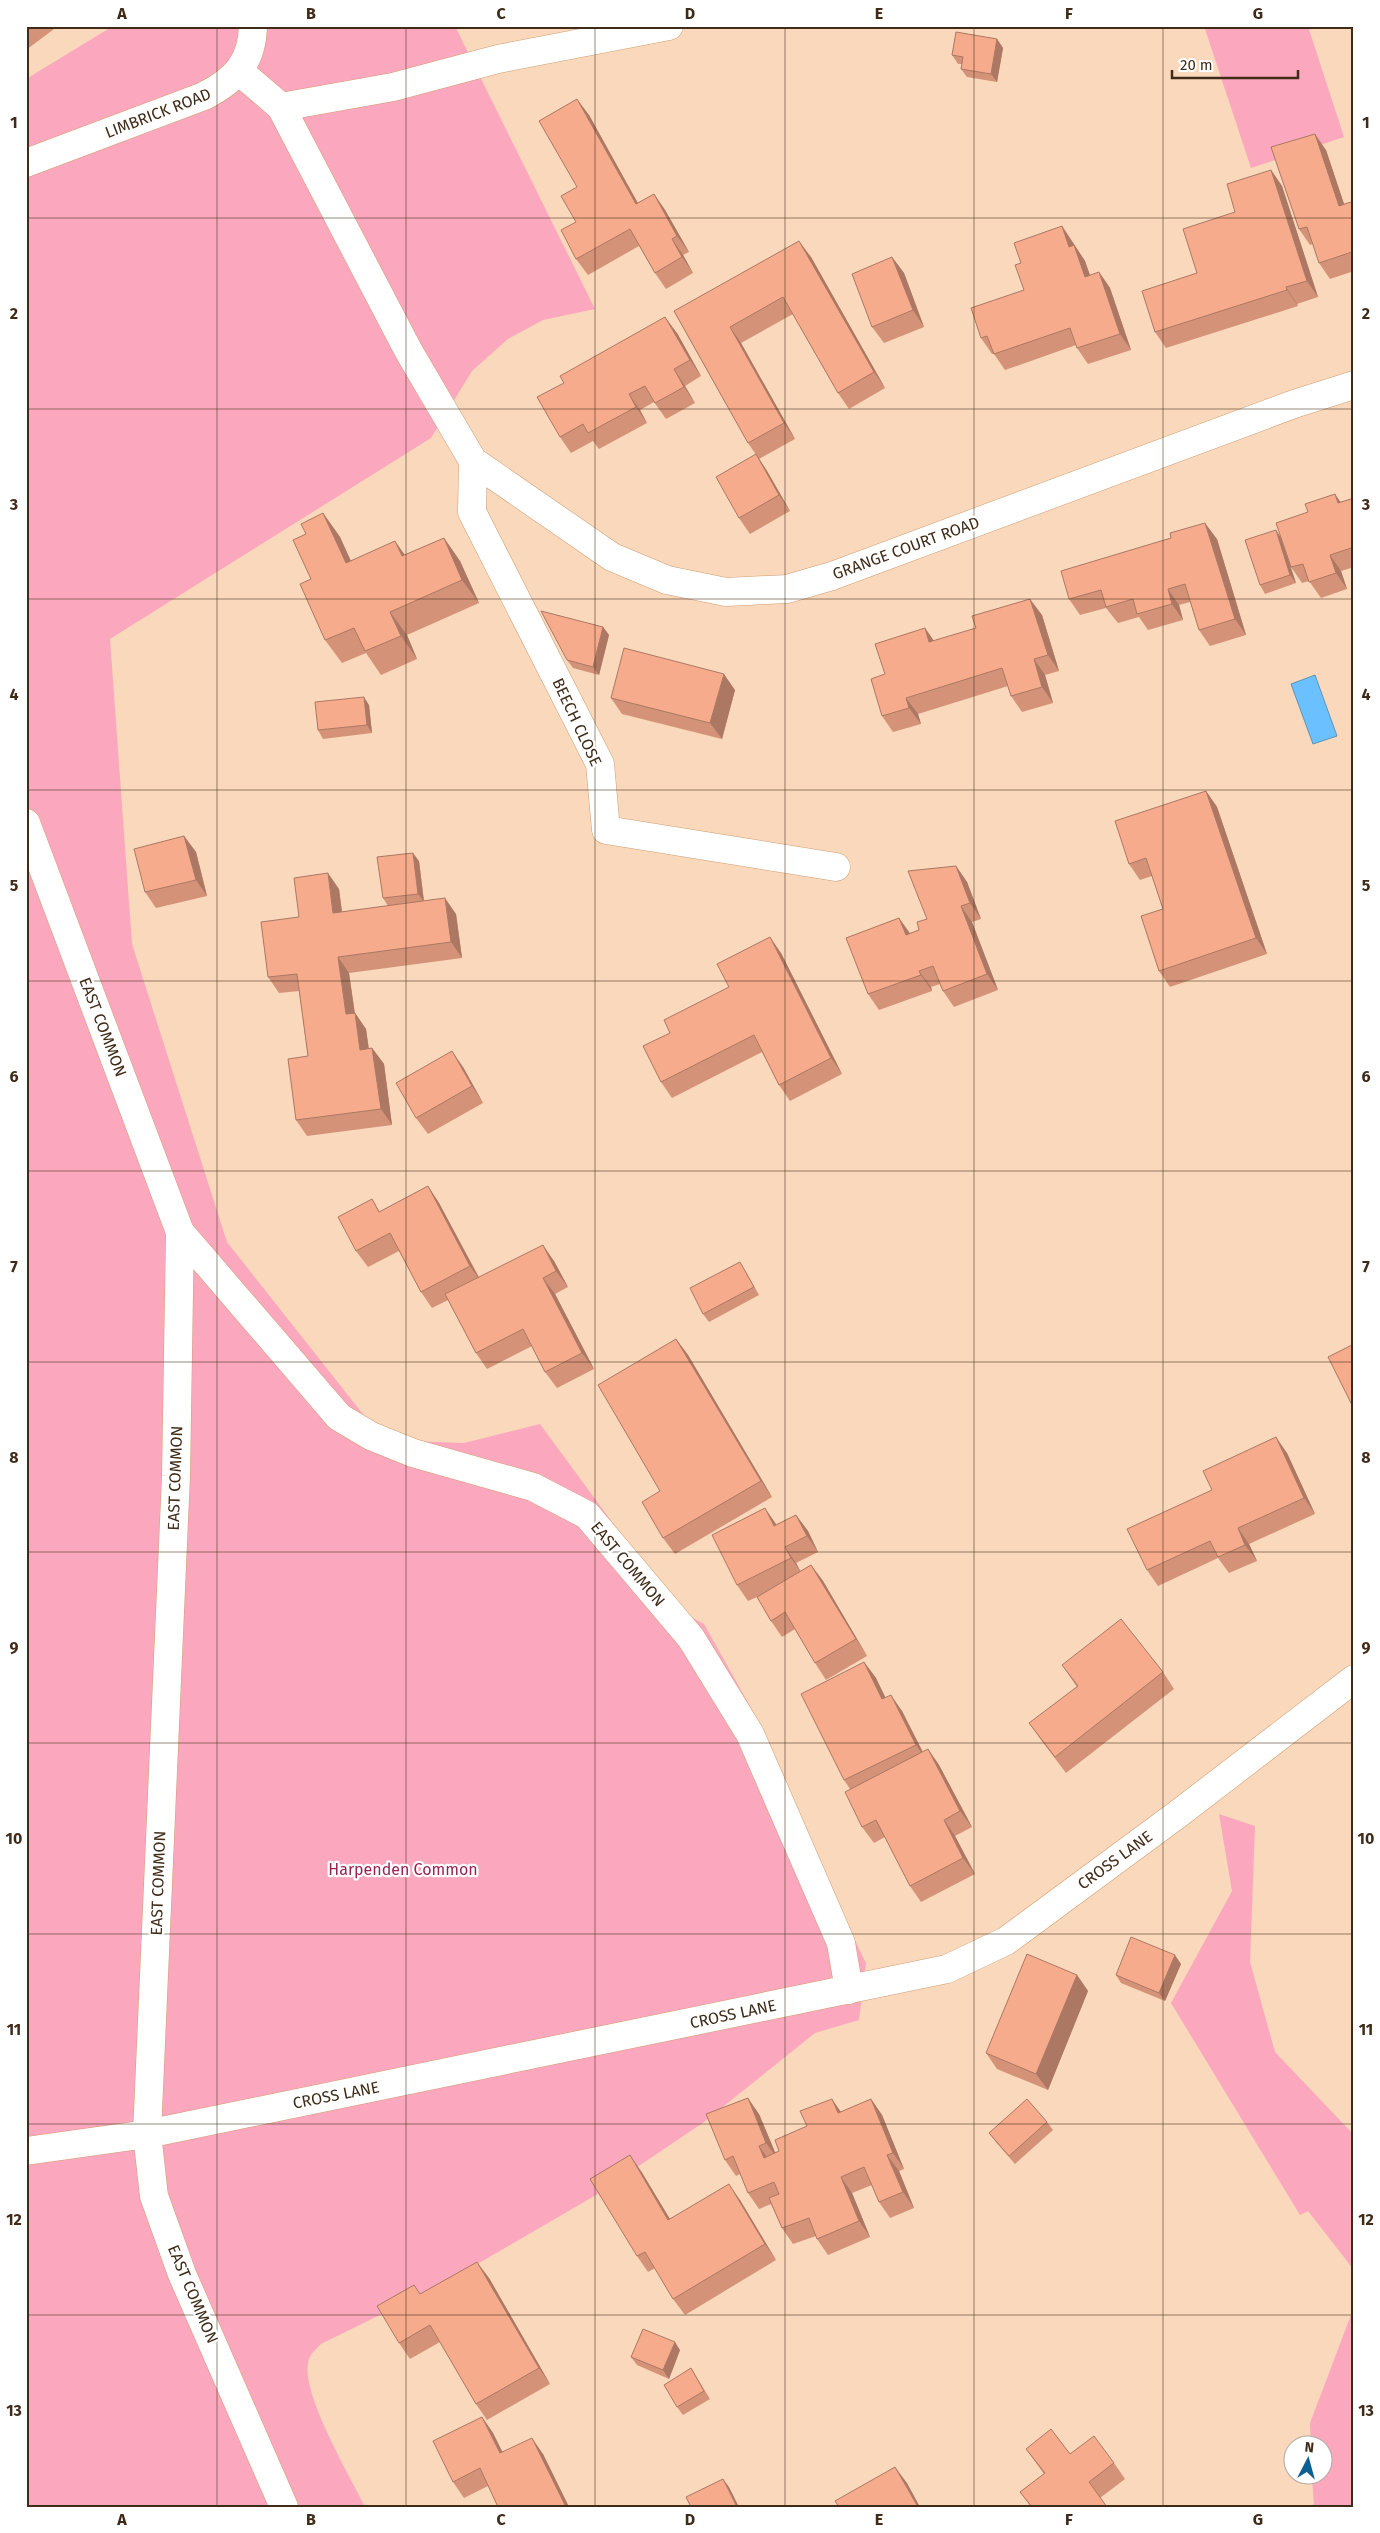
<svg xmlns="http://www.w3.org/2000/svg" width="1380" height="2533" font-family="'Fira Sans',sans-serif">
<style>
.green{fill:#fba8be}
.water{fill:#6bc0ff;stroke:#5e93ba}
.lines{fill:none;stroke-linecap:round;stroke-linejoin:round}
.minor-casing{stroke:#d19d70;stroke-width:29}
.minor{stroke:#fff;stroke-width:28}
.wall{fill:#d49379}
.shaded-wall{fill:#ac7863}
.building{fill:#f6ab8d;stroke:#ac7863}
.grid{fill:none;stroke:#402b18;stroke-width:1;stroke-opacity:0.55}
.labels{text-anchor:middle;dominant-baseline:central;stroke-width:4.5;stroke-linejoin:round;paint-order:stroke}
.street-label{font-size:16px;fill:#402b18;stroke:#fff}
.park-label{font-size:16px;fill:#962450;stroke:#fff}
.neatline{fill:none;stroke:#402b18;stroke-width:2}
.grid-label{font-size:16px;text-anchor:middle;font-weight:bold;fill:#402b18}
</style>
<rect width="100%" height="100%" fill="#f9d8bc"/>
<!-- green -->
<path class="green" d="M113 26H455L595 309 543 320 508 339 472 371 431 438 110 639 132 944 227 1242 370 1423 406 1441 464 1443 540 1424 676 1609 704 1624 760 1724 845 1920 866 1963 859 2020 815 2033 704 2122 596 2195 443 2284 321 2344C315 2350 309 2355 308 2363 302 2395 350 2476 365 2507H26V79Z
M1204 26H1308L1344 137 1251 168Z
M1219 1814 1255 1826 1250 1962 1275 2052 1354 2135V2270L1308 2211 1300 2215 1171 2003 1232 1891Z
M1354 2307V2507H1314L1312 2476H1322V2446L1311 2445 1310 2423Z"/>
<!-- water -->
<path class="water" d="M1315 675 1337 736 1313 744 1291 684Z"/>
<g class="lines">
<defs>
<path id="minor" d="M239 71 281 107 408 350 473 461 612 557 667 580 726 592 787 589 832 576 1294 404 1354 385
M281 107 393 87 498 59 669 26
M26 163 204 96C235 80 252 63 253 26
M473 461 472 512 600 764 606 830 836 867
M26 823 180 1232 176 1476 147 2134 154 2196 182 2274 284 2507
M180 1232 339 1417 371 1436 413 1453 533 1487 587 1515 691 1638 750 1734 841 1943 849 1990
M26 2151 147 2134 947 1969 1006 1941 1178 1814 1354 1679"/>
</defs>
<!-- minor casing -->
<use href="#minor" class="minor-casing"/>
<!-- minor -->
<use href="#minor" class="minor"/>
</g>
<!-- wall -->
<path class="wall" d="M26 26H58L26 50Z
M997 39 1003 48 997 82 967 77 961 69 962 64H958L952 55Z
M589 115 638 203 654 194 665 210 689 252 683 255 693 273 666 289 655 273 639 246 588 275 576 259 577 187Z
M1326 150 1344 204 1354 201V271L1330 279 1319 263 1313 244 1310 245 1299 229Z
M1271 170 1282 186 1318 297 1297 304 1298 306 1166 348 1155 332 1197 273 1235 212Z
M1062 226 1085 261 1090 275 1099 272 1110 288 1131 350 1088 364 1077 348 1076 345 1005 370 994 354H992L981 338 1024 290 1021 263Z
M811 257 885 388 849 409 838 393 793 314 741 343 795 439 759 459 748 443 674 311Z
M892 257 904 273 924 327 884 343 872 327Z
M677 333 701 376 685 386 695 403 666 419 654 402 640 410 647 423 599 449 593 441 571 453 560 437Z
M756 454 767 471 790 511 750 534 739 518Z
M1354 498V567L1341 571 1347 589 1321 598 1309 581 1302 583 1291 567 1341 502Z
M323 513 340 537 351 561 405 555 444 538 460 561 479 603 407 635 417 659 381 675 366 653 342 663 325 640 306 534Z
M1276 530 1281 538 1296 583 1265 594 1260 585Z
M1217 539 1246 635 1210 646 1199 630 1190 602 1179 605 1183 620 1148 630 1139 617 1118 623 1106 608 1080 615 1069 599Z
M1042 615 1059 671 1045 675 1053 703 1022 712 1011 696 1008 686 918 714 921 724 893 732 882 716 885 674 925 628 934 641Z
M603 627 609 635 599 675 573 668 567 660Z
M735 690 722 739 622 714 611 698Z
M369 705 372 733 323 739 318 730Z
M1206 791 1217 807 1267 954 1170 987 1159 971 1163 909 1152 876 1140 880 1129 864Z
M184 836 196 852 207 896 156 908 145 892Z
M419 861 424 901 456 914 462 958 349 973 355 1013 366 1029 369 1049 372 1048 384 1064 392 1125 307 1136 296 1120 308 1056 299 991 279 993 268 977 299 917 339 889 342 912 388 906 383 898Z
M956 866 967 882 981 919 972 922 998 990 954 1007 943 991 940 984 931 987 932 991 879 1010 868 994 899 918 910 933 919 930 927 919Z
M781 953 842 1074 790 1101 779 1085 762 1052 672 1098 661 1082 670 1033 729 987Z
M463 1067 483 1103 428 1134 416 1118Z
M428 1186 439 1203 479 1277 554 1261 568 1287 555 1294 594 1369 557 1388 545 1372 532 1346 487 1369 476 1353 448 1300 432 1308 421 1292 399 1251 368 1267 356 1251 372 1199 380 1212Z
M745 1270 759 1295 709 1322 703 1314Z
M676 1339 688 1355 772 1497 675 1554 663 1538Z
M1287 1453 1315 1514 1249 1544 1257 1561 1229 1573 1218 1558 1158 1586 1147 1570 1212 1490Z
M796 1515 808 1531 818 1552 796 1563 800 1571 811 1565 823 1581 867 1656 826 1680 815 1663 795 1629 782 1637 771 1621 757 1597 748 1601 737 1585 777 1524Z
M864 1662 876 1678 885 1698 902 1711 923 1752 928 1749 939 1765 972 1827 955 1836 975 1874 921 1902 910 1886 885 1837 874 1843 862 1827 850 1789 844 1780Z
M1062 1665 1163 1672 1174 1689 1066 1773 1041 1740 1029 1723 1077 1687Z
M1181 1964 1165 2001 1121 1983 1116 1975Z
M1077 1975 1088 1991 1048 2090 997 2069 986 2053Z
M871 2099 882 2115 904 2169 899 2171 914 2208 890 2218 879 2202 872 2185 852 2193 870 2237 828 2255 817 2239 816 2236 793 2244 782 2228 771 2204 759 2209 748 2193 740 2174 736 2176 725 2160 759 2114 775 2153 779 2151 841 2112Z
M1047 2122 1053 2130 1015 2164 995 2141 989 2133Z
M641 2171 670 2219 740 2200 776 2260 685 2315 673 2299 655 2268 648 2272 637 2256Z
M489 2278 550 2384 487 2420 476 2404 440 2342 410 2359 399 2343 421 2294Z
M680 2350 669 2379 637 2365 631 2357Z
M691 2368 710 2399 683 2415 677 2407Z
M482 2417 493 2433 502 2452 543 2454 569 2507H498L488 2486 464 2498 453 2482Z
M1026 2449 1070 2454 1114 2463 1125 2479 1100 2498 1107 2507H1031L1020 2492 1044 2474Z"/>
<!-- shaded-wall -->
<path class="shaded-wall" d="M997 39 1003 48 997 82 991 74Z
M577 99 589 115 647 220 636 204Z
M1315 134 1326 150 1350 222 1339 206Z
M1271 170 1282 186 1318 297 1307 281Z
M654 194 665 210 689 252 677 236Z
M1062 226 1085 261 1096 293 1085 277 1069 247Z
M672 239 683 255 693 273 682 257Z
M799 241 811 257 885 388 874 372Z
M892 257 904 273 924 327 913 310Z
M1099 272 1110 288 1131 350 1120 334Z
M1286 287 1297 304 1298 306 1287 290Z
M665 317 677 333 701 376 690 360Z
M730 327 741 343 795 439 784 423Z
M674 369 685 386 695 403 684 387Z
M629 394 640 410 647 423 636 407Z
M756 454 767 471 790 511 779 495Z
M1335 494 1346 510 1338 503Z
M323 513 340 537 362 586 346 563Z
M1205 523 1217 539 1246 635 1235 619Z
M1276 530 1281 538 1296 583 1290 575Z
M444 538 460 561 479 603 462 580Z
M395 541 412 565 402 556Z
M1330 555 1341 571 1347 589 1336 573Z
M1168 589 1179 605 1183 620 1172 604Z
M1030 599 1042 615 1059 671 1048 655Z
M390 612 407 635 417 659 401 636Z
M603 627 609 635 599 675 593 667Z
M925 628 936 644 929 642Z
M1034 659 1045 675 1053 703 1042 687Z
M724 674 735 690 722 739 710 723Z
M364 697 369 705 372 733 367 725Z
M906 698 918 714 921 724 909 708Z
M1206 791 1217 807 1267 954 1256 938Z
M184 836 196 852 207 896 196 880Z
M413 853 419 861 424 902 418 894Z
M956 866 967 882 981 919 970 903Z
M328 873 339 889 344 929 333 913Z
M445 898 456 914 462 958 451 942Z
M961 906 972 922 998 990 987 974Z
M899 918 910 934 906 935Z
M770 937 781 953 842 1074 831 1058Z
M338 957 349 973 357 1030 346 1014Z
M919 971 931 987 932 991 921 975Z
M355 1013 366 1029 371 1066 360 1050Z
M372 1048 384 1064 392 1125 381 1109Z
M452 1051 463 1067 483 1103 472 1086Z
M428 1186 439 1203 481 1282 470 1266Z
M543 1245 554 1261 568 1287 556 1271Z
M543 1278 555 1294 594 1369 582 1353Z
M676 1339 688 1355 772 1497 761 1481Z
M1276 1437 1287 1453 1315 1514 1304 1498Z
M765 1508 776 1524 786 1542 774 1526Z
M796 1515 808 1531 818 1552 807 1536Z
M1238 1528 1249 1544 1257 1561 1245 1545Z
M785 1547 796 1563 802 1574 791 1558Z
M811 1565 823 1581 867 1656 856 1639Z
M864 1662 876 1678 894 1715 882 1699Z
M891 1695 902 1711 927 1761 916 1745Z
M928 1749 939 1765 972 1827 960 1811Z
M944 1820 955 1836 975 1874 963 1858Z
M1175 1955 1181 1964 1165 2001 1159 1993Z
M1077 1975 1088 1991 1048 2090 1036 2074Z
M748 2098 759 2114 778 2159 766 2143Z
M832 2099 843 2115 838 2113Z
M871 2099 882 2115 904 2169 893 2153Z
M759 2146 770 2162 764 2158Z
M630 2155 641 2171 680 2236 668 2220Z
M887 2155 899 2171 914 2208 903 2192Z
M841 2177 852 2193 870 2237 859 2221Z
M729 2184 740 2200 776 2260 765 2244Z
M477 2262 489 2278 550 2384 539 2368Z
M675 2342 680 2350 669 2379 663 2370Z
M482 2417 493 2433 511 2469 500 2453Z
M532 2438 543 2454 569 2507H566L565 2505Z
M895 2467 907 2483 920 2507H918Z
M723 2479 729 2487 739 2507H737Z"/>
<!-- building -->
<path class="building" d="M956 32 997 39 991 74 961 69 963 57 952 55Z
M577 99 636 204 654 194 677 236 672 239 682 257 655 273 630 229 576 259 561 230 576 222 561 196 577 187 539 121Z
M1315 134 1339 206 1354 201V258L1352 252 1319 263 1307 227 1299 229 1271 147Z
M1271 170 1307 281 1286 287 1287 290 1155 332 1142 291 1197 273 1183 229 1235 212 1227 184Z
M1062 226 1069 247 1074 245 1085 277 1099 272 1120 334 1077 348 1070 328 994 354 987 336 981 338 971 308 1024 290 1015 265 1021 263 1014 243Z
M799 241 874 372 838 393 783 297 730 327 784 423 748 443 674 311Z
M892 257 913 310 872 327 852 274Z
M665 317 690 360 674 369 684 387 655 403 645 386 629 394 636 407 588 433 583 424 560 437 537 397 564 383 560 376Z
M756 454 779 495 739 518 716 477Z
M1335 494 1338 503 1354 498V547L1330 555 1336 573 1309 582 1303 564 1291 567 1276 523 1308 512 1305 504Z
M323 513 346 563 395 541 402 556 444 538 462 580 390 612 401 636 365 651 354 628 325 640 300 584 311 579 293 540 306 534 301 524Z
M1205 523 1235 619 1199 630 1185 584 1168 589 1172 604 1137 614 1133 599 1106 607 1101 590 1069 599 1061 571 1171 538 1170 533Z
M1276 530 1290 575 1260 585 1245 540Z
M1030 599 1048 655 1034 659 1042 687 1011 696 1002 668 906 698 909 708 882 716 871 679 885 674 875 644 925 628 929 642 976 628 972 616Z
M541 611 603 627 593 667 567 660Z
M624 648 724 674 710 723 611 698Z
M364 697 367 725 318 730 315 702Z
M1206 791 1256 938 1159 971 1141 916 1163 909 1146 858 1129 864 1115 821Z
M184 836 196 880 145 892 134 849Z
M413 853 418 894 383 898 377 857Z
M956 866 970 903 961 906 987 974 943 991 933 966 919 971 921 975 868 994 846 938 899 918 906 935 919 930 917 922 927 919 908 871Z
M328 873 333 913 445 898 451 942 338 957 346 1014 355 1013 360 1050 372 1048 381 1109 296 1120 288 1059 308 1056 297 974 268 977 261 922 299 917 294 878Z
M770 937 831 1058 779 1085 754 1035 661 1082 643 1046 670 1033 664 1020 729 987 717 964Z
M452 1051 472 1086 416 1118 396 1083Z
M428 1186 470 1266 421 1292 390 1233 356 1251 338 1217 372 1199 379 1212Z
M543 1245 556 1271 543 1278 582 1353 545 1372 523 1329 476 1353 445 1294Z
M740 1262 754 1287 703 1314 690 1288Z
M676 1339 761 1481 663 1538 642 1502 660 1491 598 1385Z
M1354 1344V1409L1328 1357Z
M1276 1437 1304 1498 1238 1528 1245 1545 1218 1557 1210 1541 1147 1570 1127 1529 1212 1490 1203 1471Z
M765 1508 774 1526 796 1515 807 1536 785 1547 791 1558 737 1585 712 1535Z
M811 1565 856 1639 815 1663 785 1612 771 1621 757 1597Z
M1121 1619 1163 1672 1055 1757 1029 1723 1078 1686 1062 1665Z
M864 1662 882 1699 891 1695 916 1745 844 1780 801 1694Z
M928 1749 960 1811 944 1820 963 1858 910 1886 876 1820 862 1827 845 1792Z
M1131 1937 1175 1955 1159 1993 1116 1975Z
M1027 1954 1077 1975 1036 2074 986 2053Z
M748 2098 766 2143 759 2146 764 2158 779 2151 775 2140 807 2126 800 2111 832 2099 838 2113 871 2099 893 2153 887 2155 903 2192 879 2202 864 2167 841 2177 859 2221 817 2239 809 2218 782 2228 769 2198 779 2194 774 2182 748 2193 733 2156 725 2160 706 2114Z
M1027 2099 1047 2122 1009 2156 989 2133Z
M630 2155 668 2220 729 2184 765 2244 673 2299 645 2252 637 2256 590 2179Z
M477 2262 539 2368 476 2404 430 2325 399 2343 377 2306 414 2285 420 2294Z
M643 2329 675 2342 663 2370 631 2357Z
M691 2368 704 2391 677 2407 664 2385Z
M482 2417 500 2453 532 2438 565 2505 561 2507H498L480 2468 453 2482 433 2441Z
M1051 2429 1070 2454 1094 2436 1114 2463 1089 2482 1107 2507H1032L1020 2492 1045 2473 1026 2449Z
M895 2467 918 2507H839L835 2501Z
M723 2479 737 2507H691L686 2497Z"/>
<!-- grid -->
<path class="grid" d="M217 26V2507M406 26V2507M595 26V2507M785 26V2507M974 26V2507M1163 26V2507M26 218H1354M26 409H1354M26 599H1354M26 790H1354M26 981H1354M26 1171H1354M26 1362H1354M26 1552H1354M26 1743H1354M26 1934H1354M26 2124H1354M26 2315H1354"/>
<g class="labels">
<!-- street labels -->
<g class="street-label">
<text transform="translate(158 113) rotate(-21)">LIMBRICK ROAD</text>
<text transform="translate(906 548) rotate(-20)">GRANGE COURT ROAD</text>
<text transform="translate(577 722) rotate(65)">BEECH CLOSE</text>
<text transform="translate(103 1027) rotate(69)">EAST COMMON</text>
<text transform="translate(175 1478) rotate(-88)">EAST COMMON</text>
<text transform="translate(628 1564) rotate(50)">EAST COMMON</text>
<text transform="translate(1115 1860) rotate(-36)">CROSS LANE</text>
<text transform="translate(158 1883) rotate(-88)">EAST COMMON</text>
<text transform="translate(733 2014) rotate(-12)">CROSS LANE</text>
<text transform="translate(336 2095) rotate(-11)">CROSS LANE</text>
<text transform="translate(193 2294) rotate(67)">EAST COMMON</text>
</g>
<!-- park labels -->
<g class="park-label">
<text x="403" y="1869">Harpenden Common</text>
</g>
</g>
<!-- border -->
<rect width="1380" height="2533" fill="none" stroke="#ffffff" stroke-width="55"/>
<!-- north arrow -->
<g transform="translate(1308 2460) rotate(6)"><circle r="24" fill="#ffffff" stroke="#b3aaa3"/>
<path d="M0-4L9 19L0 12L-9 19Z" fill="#0b6092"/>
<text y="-8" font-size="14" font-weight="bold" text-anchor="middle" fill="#402b18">N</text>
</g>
<!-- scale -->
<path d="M1172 70v8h126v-8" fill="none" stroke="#402b18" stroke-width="2.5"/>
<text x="1180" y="70" font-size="15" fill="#402b18" stroke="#ffffff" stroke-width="4" paint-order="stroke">20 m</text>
<rect x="28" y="28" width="1324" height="2478" class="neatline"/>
<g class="grid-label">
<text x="122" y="19">A</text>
<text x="311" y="19">B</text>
<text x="501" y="19">C</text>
<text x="690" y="19">D</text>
<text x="879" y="19">E</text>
<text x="1069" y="19">F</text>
<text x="1258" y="19">G</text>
<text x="14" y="128">1</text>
<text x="1366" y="128">1</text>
<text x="14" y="319">2</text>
<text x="1366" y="319">2</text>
<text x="14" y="510">3</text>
<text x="1366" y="510">3</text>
<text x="14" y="700">4</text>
<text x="1366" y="700">4</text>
<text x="14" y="891">5</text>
<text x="1366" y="891">5</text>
<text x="14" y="1082">6</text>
<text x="1366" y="1082">6</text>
<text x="14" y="1272">7</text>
<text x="1366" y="1272">7</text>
<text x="14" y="1463">8</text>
<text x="1366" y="1463">8</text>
<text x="14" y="1653">9</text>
<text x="1366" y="1653">9</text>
<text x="14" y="1844">10</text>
<text x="1366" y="1844">10</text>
<text x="14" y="2035">11</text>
<text x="1366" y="2035">11</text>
<text x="14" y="2225">12</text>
<text x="1366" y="2225">12</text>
<text x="14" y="2416">13</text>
<text x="1366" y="2416">13</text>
<text x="122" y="2525">A</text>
<text x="311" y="2525">B</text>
<text x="501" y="2525">C</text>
<text x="690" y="2525">D</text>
<text x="879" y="2525">E</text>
<text x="1069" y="2525">F</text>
<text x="1258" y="2525">G</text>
</g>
</svg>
